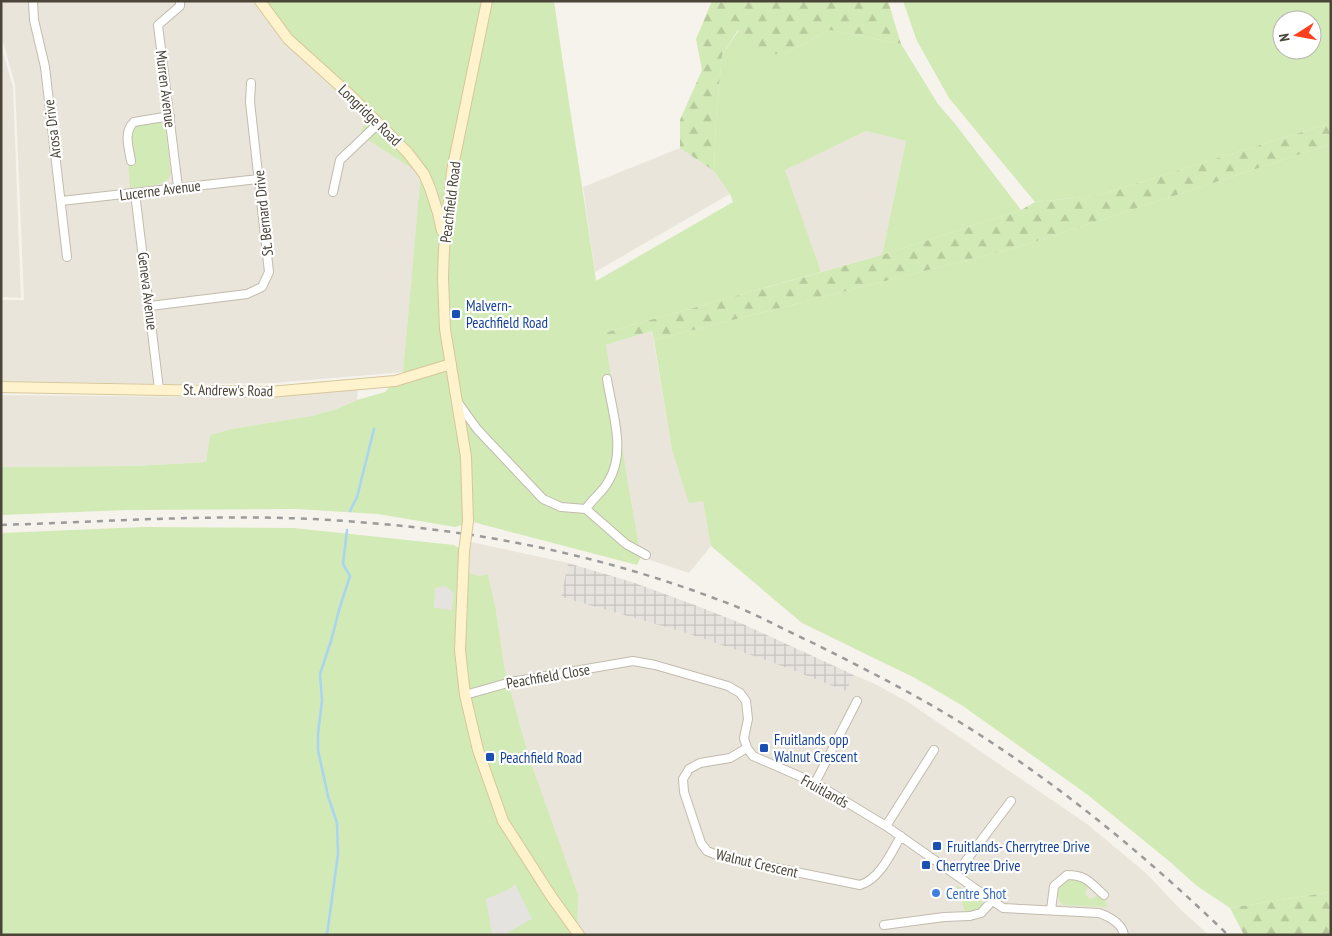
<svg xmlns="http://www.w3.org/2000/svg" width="1332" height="936" font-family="'PT Sans Narrow',sans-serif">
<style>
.residential{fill:#eae5da}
.industrial{fill:url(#industrial-grid)}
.grass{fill:#d2eab5;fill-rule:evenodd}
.forest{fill:url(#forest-firs)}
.parking{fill:#e5e3e0}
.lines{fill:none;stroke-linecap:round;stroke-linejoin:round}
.stream{stroke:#a9d4f2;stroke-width:2.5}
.street-casing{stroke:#c2bbae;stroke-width:10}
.secondary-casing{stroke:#d6c79b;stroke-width:12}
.street{stroke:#fff;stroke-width:8}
.secondary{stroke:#fff3cd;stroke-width:10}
.rail{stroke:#9a9a9a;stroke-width:2.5;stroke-dasharray:6 6;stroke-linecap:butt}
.secondary-bridge-casing{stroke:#d6c79b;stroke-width:12;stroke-linecap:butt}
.secondary-bridge{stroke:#fff3cd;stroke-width:10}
.transit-dot{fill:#1a4fb4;stroke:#fff;stroke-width:2}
.shop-dot{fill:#3f7fe0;stroke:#fff;stroke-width:2}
.labels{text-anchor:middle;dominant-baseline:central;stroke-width:4.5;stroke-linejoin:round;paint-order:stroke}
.street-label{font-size:15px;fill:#4b4439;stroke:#fff}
.transit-label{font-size:15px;fill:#164399;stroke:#fff;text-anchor:start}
.shop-label{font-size:15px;fill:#366cbe;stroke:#fff;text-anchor:start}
</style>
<defs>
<pattern id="industrial-grid" width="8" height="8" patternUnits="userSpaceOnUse" patternTransform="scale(1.25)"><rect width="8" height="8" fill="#e6e2dd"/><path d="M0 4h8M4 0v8" fill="none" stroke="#c7c3be"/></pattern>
<pattern id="forest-firs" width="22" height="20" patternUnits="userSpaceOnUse" patternTransform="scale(1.25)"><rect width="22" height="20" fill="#d2eab5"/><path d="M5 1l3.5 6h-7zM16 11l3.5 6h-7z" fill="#b6ca9c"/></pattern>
</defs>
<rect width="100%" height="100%" fill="#f6f3ec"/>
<!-- residential -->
<path class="residential" d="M1 1H255L286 44 366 117 360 135 416 171 421 179 403 372 274 383 167 384 1 381V300H24L15 85 1 35Z
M1 45 13 87 21 298 1 297Z
M866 131 906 141 882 255 821 272 784 170Z
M680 148 714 171 730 194 595 272 583 187Z
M652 331 672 450 703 500 711 546 689 573 641 557 628 483 605 345Z
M358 388 357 400 337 409 311 416 231 429 210 435 206 462 135 466 1 467V395L185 397 281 396Z
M471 542 568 563 561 597 683 632 774 663 846 691 854 675 875 684 908 702 1087 824 1146 873 1181 910 1209 935H579L549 814 529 757 505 671 496 610 488 574 479 576 470 573 468 563Z"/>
<!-- industrial -->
<path class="industrial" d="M568 563 632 582 692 604 743 624 854 675 846 691 774 663 683 632 561 597Z"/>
<!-- grass -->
<path class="grass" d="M266 1H554C567 95 583 187 596 281L733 202 730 194 714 171 716 119 722 55 739 30 785 53 830 30 901 44 938 104 956 125 1021 210 882 255 906 141 866 131 785 170 821 272 604 333 628 483 641 557 637 565 473 522 455 527 378 514 296 509 128 510 1 515V467L135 466 206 462 210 435 231 429 311 416 337 409 357 400 385 392 403 372 422 162 386 123 290 34Z
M903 1H1331V123L1096 196 1035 202 949 98 917 41ZM1282 20H1312V50H1282Z
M366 117 395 144 416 171 360 135Z
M161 121 165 124 171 174C166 188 143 186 130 188L128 163 135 162 131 132 136 124Z
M1331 144V892L1230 908 1197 886 1169 861 1088 795 963 706 915 678 802 623 711 546 703 501 689 503 672 450 654 340 1022 246Z
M144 527 294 528 454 545 469 554 468 563 470 573 479 576 488 574 496 610 505 671 529 757 578 895 577 933 579 935H1V533Z
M1074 876 1083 881 1088 885 1085 894 1090 899 1097 896 1105 899 1107 907 1063 905C1051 893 1062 881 1074 876Z
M957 885 964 890H972C979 896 985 899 980 909 968 914 965 915 962 902 960 897 958 891 957 885Z"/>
<!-- forest -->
<path class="forest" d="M712 1H888L901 44 830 30 785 53 756 56 738 30 722 55 716 119 714 171 680 148V120L702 70 696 39Z
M1331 123V144L1022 246 654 340 652 331 605 345 604 333 882 255 1021 210 1035 202 1096 196Z
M1331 892V935H1244L1230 908Z"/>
<!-- parking -->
<path class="parking" d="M445 586 454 593 452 610 434 608 435 588Z
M515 884 532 919 503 935H492L486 899 508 890Z"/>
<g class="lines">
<!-- stream -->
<path class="stream" d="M350 511 357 497 374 429
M327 935 338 854 337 823 328 796 318 750V734L322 701 320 674 331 641 339 610 350 576 343 564 347 530"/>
<defs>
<path id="street" d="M33 1 34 20 45 67 67 257
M131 161C129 148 123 132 134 122L170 116
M178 187 158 25 180 6V1
M333 192 340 160 379 123
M135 193 159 389
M61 201 259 179
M150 306 247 294 262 287 269 272 250 102 251 83
M459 404 477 429 543 499 561 507 586 509 626 544 646 555
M586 509C592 499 602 493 608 482 627 452 612 412 607 379
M465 695 511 682 633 661 655 665 728 686 740 693 746 701 748 719 744 738 747 748 753 756 815 783 886 826 1003 908 1099 913C1110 917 1122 923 1124 935
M747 748 730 758 700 763 689 769 683 779 684 792 701 843 707 851 722 857 860 885C880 879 891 853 901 836
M815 783 857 701
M886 826 934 750
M956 874 1011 801
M1051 910 1054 886 1067 875C1087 875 1090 883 1104 895
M884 925 944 917 970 916 981 913 992 901"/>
<path id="secondary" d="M260 1 288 39 350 95 408 153 424 174 430 188 438 213 442 231
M1 387 269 392 395 381 451 364
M468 521 466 457 445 329 443 278 444 249 452 171 487 1
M464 552 460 650 465 695 478 750 503 821 551 896 579 935"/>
</defs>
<!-- street casing -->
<use href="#street" class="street-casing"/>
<!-- secondary casing -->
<use href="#secondary" class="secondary-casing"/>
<!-- street -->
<use href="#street" class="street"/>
<!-- secondary -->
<use href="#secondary" class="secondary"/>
<!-- rail -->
<path class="rail" d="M1 525C120 521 240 512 358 522 481 531 604 556 719 600 751 611 780 628 811 642 859 666 907 690 953 718 1053 779 1144 854 1228 935"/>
<defs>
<path id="secondary-bridge" d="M464 552 468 521"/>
</defs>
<!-- secondary-bridge casing -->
<use href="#secondary-bridge" class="secondary-bridge-casing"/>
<!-- secondary-bridge -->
<use href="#secondary-bridge" class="secondary-bridge"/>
</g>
<!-- markers -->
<g class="transit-dot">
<rect x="451" y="309" width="10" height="10" rx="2.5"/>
<rect x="759" y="743" width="10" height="10" rx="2.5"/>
<rect x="485" y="752" width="10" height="10" rx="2.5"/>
<rect x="932" y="841" width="10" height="10" rx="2.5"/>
<rect x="921" y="860" width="10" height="10" rx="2.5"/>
</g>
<circle class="shop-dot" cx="936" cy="893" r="5"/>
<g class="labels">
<!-- street labels -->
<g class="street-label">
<text transform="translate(166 89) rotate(83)">Murren Avenue</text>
<text transform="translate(370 115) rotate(44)">Longridge Road</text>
<text transform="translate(52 129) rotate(-97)">Arosa Drive</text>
<text transform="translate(160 190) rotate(-7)">Lucerne Avenue</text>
<text transform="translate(450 202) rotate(-83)">Peachfield Road</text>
<text transform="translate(263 213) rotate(-96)">St. Bernard Drive</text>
<text transform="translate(148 291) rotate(83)">Geneva Avenue</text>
<text transform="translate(228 390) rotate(1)">St. Andrew's Road</text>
<text transform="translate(548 676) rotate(-10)">Peachfield Close</text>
<text transform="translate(825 791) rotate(29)">Fruitlands</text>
<text transform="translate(757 863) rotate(13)">Walnut Crescent</text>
</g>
<!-- transit labels -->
<g class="transit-label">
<text x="466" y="305">Malvern-<tspan x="466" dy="17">Peachfield Road</tspan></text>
<text x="774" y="739">Fruitlands opp<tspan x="774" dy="17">Walnut Crescent</tspan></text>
<text x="500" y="757">Peachfield Road</text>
<text x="947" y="846">Fruitlands- Cherrytree Drive</text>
<text x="936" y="865">Cherrytree Drive</text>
</g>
<!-- shop labels -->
<g class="shop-label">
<text x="946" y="893">Centre Shot</text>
</g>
</g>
<!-- border -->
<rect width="1332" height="936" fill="none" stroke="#4b4439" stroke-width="5"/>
<!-- north arrow -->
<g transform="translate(1297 35) rotate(259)"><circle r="24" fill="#ffffff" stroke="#b7b4b0"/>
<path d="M0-4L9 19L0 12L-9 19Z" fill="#fc3f1d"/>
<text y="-8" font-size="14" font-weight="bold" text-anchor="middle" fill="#4b4439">N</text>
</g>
</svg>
